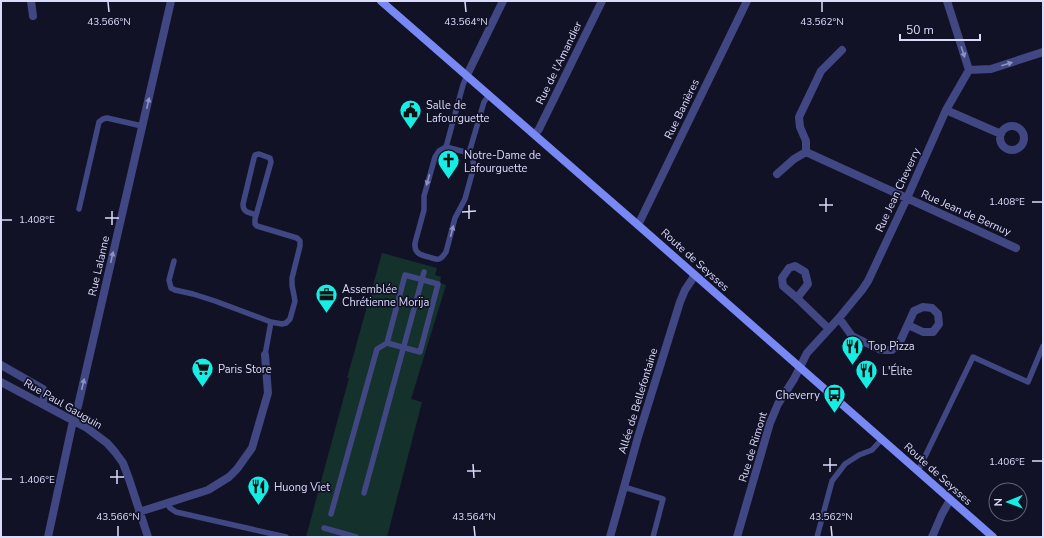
<svg xmlns="http://www.w3.org/2000/svg" width="1044" height="538" font-family="'Nunito Sans',sans-serif">
<style>
.green{fill:#15312c}
.lines{fill:none;stroke-linecap:round;stroke-linejoin:round}
.service{stroke:#404783;stroke-width:5.5}
.minor{stroke:#404783;stroke-width:8}
.tertiary{stroke:#404783;stroke-width:8}
.secondary{stroke:#7888f5;stroke-width:8}
.oneway{fill:#8e92c0}
.ticks{fill:none;stroke:#dbdcfc;stroke-width:1.5}
.labels{text-anchor:middle;dominant-baseline:central;stroke-width:3.5;stroke-linejoin:round;paint-order:stroke}
.street-label{font-size:11px;fill:#dbdcfc;stroke:#121227}
.poi-label{font-size:11px;fill:#dbdcfc;stroke:#121227;text-anchor:start}
.ticks-label{font-size:10px;text-anchor:middle;fill:#dbdcfc;stroke:#121227;stroke-width:3.5;stroke-linejoin:round;paint-order:stroke}
</style>
<rect width="100%" height="100%" fill="#121227"/>
<!-- green -->
<path class="green" d="M382 253 437 268 435 275 441 277 440 283 446 285 411 399 422 402 387 537H306L349 378H347Z"/>
<g class="lines">
<!-- service -->
<path class="service" d="M467 75 463 85 446 147 469 153 484 102 489 95
M446 147 439 151 435 157 426 189 424 196V210L415 243C414 253 420 255 429 257 432 258 436 260 439 259 442 258 444 255 446 252L455 218 465 199 474 166 472 157 469 153
M79 209 99 122 103 119 107 118 142 126
M256 215C249 212 243 213 243 204L254 158 255 155 259 154 270 158 271 162 255 219V224L257 226 297 238 300 241V246L292 278V285L295 301 290 319 286 323 282 324 271 322
M174 261 169 280 171 288 175 290 193 294 215 301 271 322 265 355
M405 275 438 284 420 352 387 343Z
M918 471 973 357 1028 382 1043 346
M624 487 663 499 653 537
M364 493 424 272
M167 503 170 508 176 512 286 537
M331 514 377 349 387 343
M324 528 356 537
M817 537 832 481 845 464 859 455 872 450 882 439"/>
<!-- minor -->
<path class="minor" d="M31 1 33 16
M947 1 969 70
M842 50 821 71 799 117 800 127 806 141V152L1016 248
M969 70 991 69 1043 52
M467 75 503 1
M946 110 1001 134
M1000 138a12 12 0 1 1 24 0a12 12 0 1 1-24 0Z
M535 134 539 129 602 1
M777 174 794 159 806 152
M638 225 747 1
M797 298 808 284 805 272 795 266 789 268 782 278 783 286 797 298 829 329
M839 318 852 336 881 350H892L899 344 914 311 923 307 932 308 938 314 939 324 933 332H923L908 325
M1 365 43 389C45 394 44 399 42 404
M1 382 87 428 107 443 115 452 123 463 129 479 148 537
M139 512 208 490 229 477 237 469 252 448 268 393 265 355
M48 537 73 421 78 406 171 1
M737 537 770 423 778 404 794 379 807 353 839 318 862 290 868 281 907 198 946 110 969 70
M932 537 942 514 950 500"/>
<!-- tertiary -->
<path class="tertiary" d="M610 537 638 437 680 302 685 290 695 275"/>
<!-- secondary -->
<path class="secondary" d="M381 1 638 225 993 537"/>
</g>
<!-- one-way arrows -->
<defs><path id="oneway-solid" d="M-6-.8H1V-3.2L6.5 0L1 3.2V.8H-6Z"/></defs>
<g class="oneway">
<use href="#oneway-solid" transform="translate(963 52) rotate(72)"/>
<use href="#oneway-solid" transform="translate(1007 64) rotate(-18)"/>
<use href="#oneway-solid" transform="translate(148 103) rotate(-77)"/>
<use href="#oneway-solid" transform="translate(428 180) rotate(106)"/>
<use href="#oneway-solid" transform="translate(452 231) rotate(-76)"/>
<use href="#oneway-solid" transform="translate(112 257) rotate(-77)"/>
<use href="#oneway-solid" transform="translate(83 384) rotate(-77)"/>
</g>
<!-- ticks -->
<path class="ticks" d="M108 2 109 12M465 2 466 12M822 2V12M826 198V212M1032 202H1042M469 205V219M819 205H833M112 211V225M462 212 476 211M105 218H119M2 220H12M830 458V472M1032 461H1042M473 464 474 478M823 465H837M117 470V484M467 471H481M110 477H124M2 479H12M118 526V536M474 526 475 536M831 526 832 536"/>
<!-- icons -->
<defs>
<symbol id="civic-pin" viewBox="-11 -11 22 30"><path d="M0 17L-7.5 6A9.5 9.5 0 1 1 7.5 6Z" fill="#15eee4" stroke="#121227"/><path d="M-.6-6.5H3V-4.5H.6V-3L4-1V1h2V6H-6V1h2V-1L-.6-3ZM-1.2 2.5V6h2.4V2.5Z" fill="#111"/></symbol>
<symbol id="church-pin" viewBox="-11 -11 22 30"><path d="M0 17L-7.5 6A9.5 9.5 0 1 1 7.5 6Z" fill="#15eee4" stroke="#121227"/><path d="M-1.2-6h2.4v3.5h3.3v2.4h-3.3V6h-2.4V-.1h-3.3v-2.4h3.3Z" fill="#111"/></symbol>
<symbol id="office-pin" viewBox="-11 -11 22 30"><path d="M0 17L-7.5 6A9.5 9.5 0 1 1 7.5 6Z" fill="#15eee4" stroke="#121227"/><path d="M-6-3h4V-5.5h4V-3h4V5H-6ZM-1-4.5V-3h2v-1.5ZM-6 0V1H6V0Z" fill="#111"/></symbol>
<symbol id="restaurant-pin" viewBox="-11 -11 22 30"><path d="M0 17L-7.5 6A9.5 9.5 0 1 1 7.5 6Z" fill="#15eee4" stroke="#121227"/><path d="M-5-6h1v4h1v-4h1v4h1v-4h1v5L-1.5 .5V6h-2V.5L-5-1ZM5-6V6H3V1.5H1.5Q1.5-4 5-6Z" fill="#111"/></symbol>
<symbol id="supermarket-pin" viewBox="-11 -11 22 30"><path d="M0 17L-7.5 6A9.5 9.5 0 1 1 7.5 6Z" fill="#15eee4" stroke="#121227"/><path d="M-6-5.5h2.5l.6 2H6L4.5 2H-2.5L-4.4-4H-6ZM-1.5 3.2a1.3 1.3 0 1 0 .1 0ZM3 3.2a1.3 1.3 0 1 0 .1 0Z" fill="#111"/></symbol>
<symbol id="bus-pin" viewBox="-11 -11 22 30"><path d="M0 17L-7.5 6A9.5 9.5 0 1 1 7.5 6Z" fill="#15eee4" stroke="#121227"/><path d="M-5-6H5V4H4V6H2V4H-2V6H-4V4H-5ZM-3.5-4V0h7V-4ZM-3.5 1.2v1.5H-2V1.2ZM2 1.2v1.5H3.5V1.2Z" fill="#111"/></symbol>
</defs>
<g fill-rule="evenodd">
<use href="#civic-pin" x="398" y="98" width="25" height="34"/>
<use href="#church-pin" x="436" y="148" width="25" height="34"/>
<use href="#office-pin" x="314" y="282" width="25" height="34"/>
<use href="#restaurant-pin" x="840" y="334" width="25" height="34"/>
<use href="#supermarket-pin" x="190" y="356" width="25" height="34"/>
<use href="#restaurant-pin" x="854" y="358" width="25" height="34"/>
<use href="#bus-pin" x="822" y="382" width="25" height="34"/>
<use href="#restaurant-pin" x="246" y="474" width="25" height="34"/>
</g>
<g class="labels">
<!-- street labels -->
<g class="street-label">
<text transform="translate(559 63) rotate(-64)">Rue de l'Amandier</text>
<text transform="translate(682 109) rotate(-64)">Rue Banières</text>
<text transform="translate(898 190) rotate(-65)">Rue Jean Cheverry</text>
<text transform="translate(966 213) rotate(24)">Rue Jean de Bernuy</text>
<text transform="translate(695 260) rotate(42)">Route de Seysses</text>
<text transform="translate(99 266) rotate(-77)">Rue Lalanne</text>
<text transform="translate(638 401) rotate(-73)">Allée de Bellefontaine</text>
<text transform="translate(63 404) rotate(30)">Rue Paul Gauguin</text>
<text transform="translate(753 447) rotate(-73)">Rue de Rimont</text>
<text transform="translate(938 474) rotate(42)">Route de Seysses</text>
</g>
<!-- poi labels -->
<g class="poi-label">
<text x="426" y="105">Salle de<tspan x="426" dy="13">Lafourguette</tspan></text>
<text x="464" y="155">Notre-Dame de<tspan x="464" dy="13">Lafourguette</tspan></text>
<text x="342" y="289">Assemblée<tspan x="342" dy="13">Chrétienne Morija</tspan></text>
<text x="868" y="346">Top Pizza</text>
<text x="218" y="369">Paris Store</text>
<text x="882" y="371">L'Élite</text>
<text x="820" y="395" text-anchor="end">Cheverry</text>
<text x="274" y="487">Huong Viet</text>
</g>
</g>
<g class="ticks-label">
<text x="109" y="25">43.566°N</text>
<text x="466" y="25">43.564°N</text>
<text x="822" y="25">43.562°N</text>
<text x="1007" y="205">1.408°E</text>
<text x="37" y="223">1.408°E</text>
<text x="1007" y="465">1.406°E</text>
<text x="37" y="483">1.406°E</text>
<text x="118" y="520">43.566°N</text>
<text x="474" y="520">43.564°N</text>
<text x="831" y="520">43.562°N</text>
</g>
<!-- border -->
<rect width="1044" height="538" fill="none" stroke="#dbdcfc" stroke-width="4"/>
<!-- north arrow -->
<g transform="translate(1008 502) rotate(269)"><circle r="19" fill="#121227" stroke="#62637c"/>
<path d="M0-3L7 15L0 10L-7 15Z" fill="#15eee4"/>
<text y="-6" font-size="11" font-weight="bold" text-anchor="middle" fill="#dbdcfc">N</text>
</g>
<!-- scale -->
<path d="M900 34v6h80v-6" fill="none" stroke="#dbdcfc" stroke-width="2"/>
<text x="906" y="34" font-size="12" fill="#dbdcfc" stroke="#121227" stroke-width="3" paint-order="stroke">50 m</text>
</svg>
